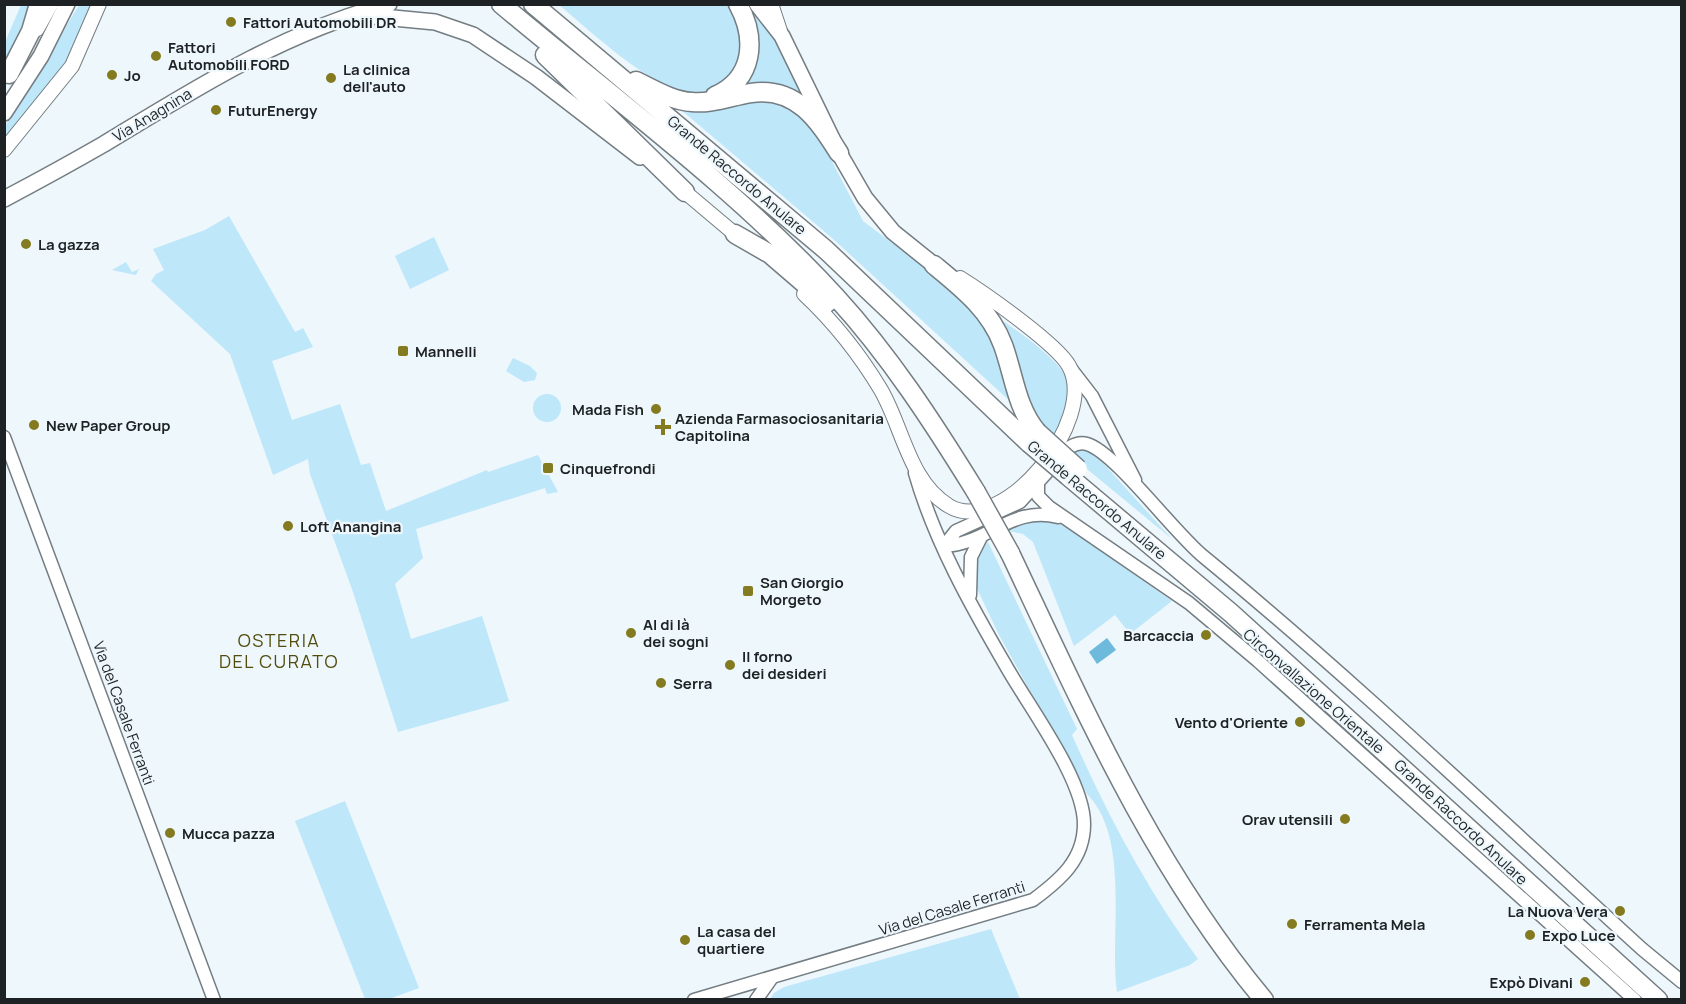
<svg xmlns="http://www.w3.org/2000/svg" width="1686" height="1004" font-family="Manrope,sans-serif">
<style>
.green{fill:#bee7fa}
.water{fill:#6dbadc}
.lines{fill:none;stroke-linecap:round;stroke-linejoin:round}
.tertiary-casing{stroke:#747d82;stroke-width:15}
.secondary-casing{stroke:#747d82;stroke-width:16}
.primary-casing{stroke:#747d82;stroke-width:18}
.motorway-casing{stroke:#747d82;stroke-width:21}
.tertiary{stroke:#fff;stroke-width:12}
.secondary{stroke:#fff;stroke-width:14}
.primary{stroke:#fff;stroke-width:15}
.motorway{stroke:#fff;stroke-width:18}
.motorway-bridge-casing{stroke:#747d82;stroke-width:21;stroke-linecap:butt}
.motorway-bridge{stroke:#fff;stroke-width:18}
.poi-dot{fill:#847b20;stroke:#edf7fc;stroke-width:2}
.labels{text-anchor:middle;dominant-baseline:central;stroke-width:4.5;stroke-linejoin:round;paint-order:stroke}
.poi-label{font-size:15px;font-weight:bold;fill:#1e2224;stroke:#edf7fc;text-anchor:start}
.street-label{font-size:15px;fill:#1e2224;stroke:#edf7fc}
.quarter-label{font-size:18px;letter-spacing:1.5px;fill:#534d0d;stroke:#edf7fc}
</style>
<rect width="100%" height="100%" fill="#edf7fc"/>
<!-- green -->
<path class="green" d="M21 5H32L26 21 5 61V42Z
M79 5H91L67 64 5 140V126Z
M559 5H733L739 15 743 62C734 71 724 85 714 91 674 113 588 28 559 5Z
M744 5H749L771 30 812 103 765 88 742 85Z
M744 100 781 101 814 127 863 221 965 298 992 334 1012 403 832 238 680 109Z
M229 216 295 332 303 328 313 347 272 361 292 420 340 404 361 465 370 463 386 511 487 470 488 472 538 455 558 492 547 494 545 488 416 529 423 558 395 584 411 639 482 616 509 701 398 732 353 592 310 474 308 459 273 475 230 354 151 281 156 274 164 270 153 249 205 230Z
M434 237 449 270 410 289 395 256Z
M126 262 132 272 139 269 136 275 112 270Z
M993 314C1014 329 1066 362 1070 387 1072 399 1061 429 1058 442L1041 429Z
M513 358 530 366 537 373 535 380 524 382 506 371Z
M533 408a14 14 0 1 1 28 0a14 14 0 1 1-28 0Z
M1081 449 1093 452 1172 539 1070 455Z
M1024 520 1051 521 1067 527 1172 601 1130 634 1115 615 1074 646 1033 542 1023 534 1009 531 1008 527Z
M987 540 1077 729 1072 735C1107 814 1147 890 1198 959L1190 965 1117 992C1109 936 1131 838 1087 794L998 633 974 582 977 552Z
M345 801 419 988 389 999H365L295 821Z
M991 929 1020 999H770L774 993 784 987Z"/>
<!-- water -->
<path class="water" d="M1107 638 1116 650 1097 664 1089 652Z"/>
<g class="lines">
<defs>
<path id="tertiary" d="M1068 365 1092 396 1135 480
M4 437 214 1000
M1038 484V496L1049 507 1189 603 1258 661 1635 1000
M944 546 956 531 1020 502 1070 447C1075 444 1080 442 1087 444 1115 452 1175 534 1204 557 1355 681 1497 817 1642 949L1682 982
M944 546C988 544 1012 505 1058 517
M970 595 971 557 981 537
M694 1000 1033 900C1060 880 1084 860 1084 824 1084 779 1029 707 1006 666 971 606 934 540 915 473
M756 1000 771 979"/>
<path id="secondary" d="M771 4 780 31
M37 29 51 4
M4 150 72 66 99 4
M685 192 742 240
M804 294C834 322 860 355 881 390 903 428 909 482 949 506 1002 538 1099 420 1069 366 1057 344 984 293 960 278"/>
<path id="primary" d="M757 4 782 36 839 153 865 198 893 232 934 265
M362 15 435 22 473 35 536 77 640 157
M4 113 41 56 67 4
M4 199C38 181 71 163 104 144 198 87 282 33 389 4"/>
<path id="motorway" d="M501 4C614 99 736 188 836 297 890 356 934 424 976 492
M533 4 826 250 1029 443
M545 55 685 192
M9 74 31 31 39 4
M636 81C653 89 672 101 692 102 712 104 731 96 751 93 796 86 818 120 839 153
M715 96C754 79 757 39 738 4
M735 234 770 254 827 303
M934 265C962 288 990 310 1003 345 1014 375 1016 407 1037 432
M1068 476 1231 613 1658 1000
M1010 553C1083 707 1153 867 1264 1000"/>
</defs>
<!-- tertiary casing -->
<use href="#tertiary" class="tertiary-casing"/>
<!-- secondary casing -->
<use href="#secondary" class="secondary-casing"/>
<!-- primary casing -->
<use href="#primary" class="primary-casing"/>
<!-- motorway casing -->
<use href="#motorway" class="motorway-casing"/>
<!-- tertiary -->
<use href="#tertiary" class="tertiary"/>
<!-- secondary -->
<use href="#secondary" class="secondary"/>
<!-- primary -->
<use href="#primary" class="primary"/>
<!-- motorway -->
<use href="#motorway" class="motorway"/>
<defs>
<path id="motorway-bridge" d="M1037 432 1078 469
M1029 443 1068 476
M976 492 1010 553"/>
</defs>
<!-- motorway-bridge casing -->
<use href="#motorway-bridge" class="motorway-bridge-casing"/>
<!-- motorway-bridge -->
<use href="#motorway-bridge" class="motorway-bridge"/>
</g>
<!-- markers -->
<g class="poi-dot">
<circle cx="231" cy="22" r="6"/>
<circle cx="156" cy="56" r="6"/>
<circle cx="112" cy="75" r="6"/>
<circle cx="331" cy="78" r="6"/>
<circle cx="216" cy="110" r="6"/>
<circle cx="26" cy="244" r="6"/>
<rect x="397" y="345" width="12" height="12" rx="3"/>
<circle cx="656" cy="409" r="6"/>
<circle cx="34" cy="425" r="6"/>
<path d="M660 418h6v6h6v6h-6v6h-6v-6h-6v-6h6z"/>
<rect x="542" y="462" width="12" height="12" rx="3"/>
<circle cx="288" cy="526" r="6"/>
<rect x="742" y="585" width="12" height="12" rx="3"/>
<circle cx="631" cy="633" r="6"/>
<circle cx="1206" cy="635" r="6"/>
<circle cx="730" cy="665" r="6"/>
<circle cx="661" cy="683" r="6"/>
<circle cx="1300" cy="722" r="6"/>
<circle cx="1345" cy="819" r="6"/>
<circle cx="170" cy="833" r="6"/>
<circle cx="1620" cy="911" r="6"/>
<circle cx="1292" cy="924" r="6"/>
<circle cx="1530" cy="935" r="6"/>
<circle cx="685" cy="940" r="6"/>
<circle cx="1585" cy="982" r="6"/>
</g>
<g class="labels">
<!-- poi labels -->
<g class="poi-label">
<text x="243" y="22">Fattori Automobili DR</text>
<text x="168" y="47">Fattori<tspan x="168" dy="17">Automobili FORD</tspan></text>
<text x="343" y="69">La clinica<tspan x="343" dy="17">dell'auto</tspan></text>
<text x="124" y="75">Jo</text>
<text x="228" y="110">FuturEnergy</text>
<text x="38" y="244">La gazza</text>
<text x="415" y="351">Mannelli</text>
<text x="644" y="409" text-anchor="end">Mada Fish</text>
<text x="675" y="418">Azienda Farmasociosanitaria<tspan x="675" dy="17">Capitolina</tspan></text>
<text x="46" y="425">New Paper Group</text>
<text x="560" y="468">Cinquefrondi</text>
<text x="300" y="526">Loft Anangina</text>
<text x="760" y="582">San Giorgio<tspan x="760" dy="17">Morgeto</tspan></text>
<text x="643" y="624">Al di là<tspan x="643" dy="17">dei sogni</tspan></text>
<text x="1194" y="635" text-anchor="end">Barcaccia</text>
<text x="742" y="656">Il forno<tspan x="742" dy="17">dei desideri</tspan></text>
<text x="673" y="683">Serra</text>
<text x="1288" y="722" text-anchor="end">Vento d'Oriente</text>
<text x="1333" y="819" text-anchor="end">Orav utensili</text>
<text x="182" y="833">Mucca pazza</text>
<text x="1608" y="911" text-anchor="end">La Nuova Vera</text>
<text x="1304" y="924">Ferramenta Mela</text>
<text x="697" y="931">La casa del<tspan x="697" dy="17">quartiere</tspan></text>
<text x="1542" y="935">Expo Luce</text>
<text x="1573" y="982" text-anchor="end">Expò Divani</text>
</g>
<!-- street labels -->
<g class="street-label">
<text transform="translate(152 115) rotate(-31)">Via Anagnina</text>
<text transform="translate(737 175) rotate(40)">Grande Raccordo Anulare</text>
<text transform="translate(1097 500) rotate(40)">Grande Raccordo Anulare</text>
<text transform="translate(1314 691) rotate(41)">Circonvallazione Orientale</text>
<text transform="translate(124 713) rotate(70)">Via del Casale Ferranti</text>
<text transform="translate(1461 822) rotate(43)">Grande Raccordo Anulare</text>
<text transform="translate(952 908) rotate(-17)">Via del Casale Ferranti</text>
</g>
<!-- quarter labels -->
<g class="quarter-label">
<text x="279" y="640">OSTERIA<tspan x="279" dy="21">DEL CURATO</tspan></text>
</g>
</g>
<!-- border -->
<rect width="1686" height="1004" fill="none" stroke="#1e2224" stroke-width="12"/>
</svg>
